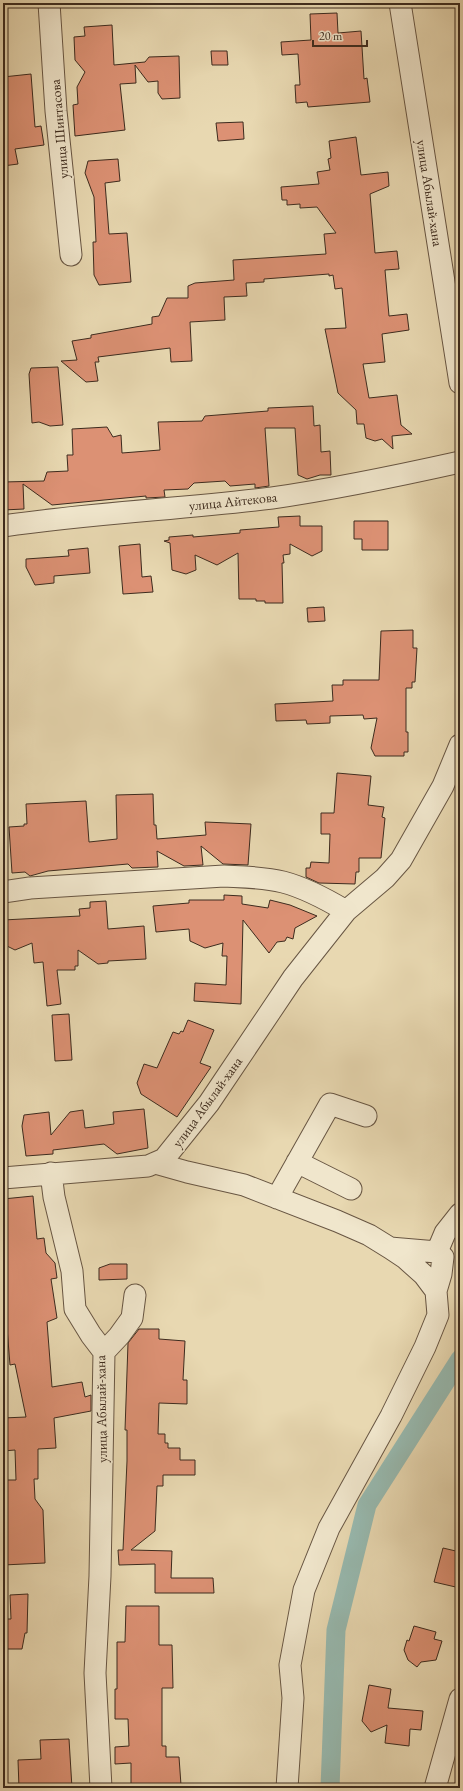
<svg xmlns="http://www.w3.org/2000/svg" width="463" height="1791" font-family="'EB Garamond',serif">
<style>
.lines{fill:none;stroke-linecap:round;stroke-linejoin:round}
.canal{stroke:#97b9af;stroke-width:19}
.building{fill:#dc9174;stroke:#3d2b1e}
.minor-casing{stroke:#685643;stroke-width:23}
.minor{stroke:#f0e6cc;stroke-width:21}
.labels{text-anchor:middle;dominant-baseline:central;stroke-width:3.5;stroke-linejoin:round;paint-order:stroke}
.street-label{font-size:14px;fill:#3d2b1e;stroke:#f0e6cc}
</style>
<rect width="100%" height="100%" fill="#e8d8b1"/>
<filter id="stains"><feTurbulence type="fractalNoise" baseFrequency=".005" numOctaves="4"/><feColorMatrix values="0 0 0 0 .2 0 0 0 0 .09 0 0 0 0 .02 0 0 0 .5 -.17"/></filter>
<radialGradient id="worn" r=".72"><stop offset=".6" stop-color="#630" stop-opacity="0"/><stop offset="1" stop-color="#630" stop-opacity=".3"/></radialGradient>
<g class="lines">
<!-- canal -->
<path class="canal" d="M330 1788 336 1630 367 1505 460 1359"/>
</g>
<!-- building -->
<path class="building" d="M337 13 338 33 361 31 364 79 367 78 370 102 308 107 307 102 296 103 295 85H300L298 54 282 55 281 42 311 40 310 14Z
M112 25 114 65 145 62 149 57 179 56 180 98 162 99 158 93V81L148 82 135 65 136 83 120 84 125 130 75 136 73 105 78 104 77 87 85 72 75 60 74 37 85 36 84 27Z
M211 51H227L228 65H212Z
M31 74 35 127 41 126 44 145 15 149 18 164 3 166V77Z
M243 122 244 139 218 141 216 123Z
M356 137 361 175 388 172 389 186 370 194 375 253 397 251 399 269 385 270 389 316 407 314 409 330 382 334 385 362 363 364 369 398 397 395 401 425 412 434 392 436 393 449 382 439 375 441 366 438 364 424H357L356 410 338 393 325 329 346 328 342 288 335 289 333 275 329 276V274L264 279V282L246 283 247 296 224 297 225 320 190 322 192 361 171 362 170 348 98 357 99 362H95L98 381 86 382 61 361 77 360 72 341 91 338V335L152 324V317L159 316 167 298H188V286L195 283 234 280 233 260 326 254 324 234 336 233 317 207 300 208V204L287 205V200H282L281 187 319 184 317 172 330 170 328 159 331 158 329 141Z
M118 159 120 181 105 183 109 234 127 233 131 282 99 285 94 275 93 242H96L94 197 85 173 88 161Z
M58 367 63 425 50 426 39 422 32 423 29 374 31 368Z
M313 406 314 426 320 425 321 452 330 451 331 475H320L307 479 298 475 295 428H265L269 486 255 488V484L230 486 225 481 194 483 188 489 164 490 165 497 146 498V496L52 505 23 484 24 509 3 510V482L44 481 47 472 68 471 67 455H73L72 429 107 427 113 437 121 435 122 453 160 450 158 422 202 421 205 416 268 411V408Z
M300 516V526H322V551L312 556 290 544V554L283 555 284 563H282L283 603H265V601H256V599H239L238 553 217 565 195 555 196 570 186 574 172 570 170 543 164 541 169 540V537L193 535V537L240 533V530L279 527 278 517Z
M354 521H388V550H362V539H354Z
M140 544 142 577 151 576 153 592 123 594 119 546Z
M88 548 90 573 54 576V583L35 585 26 567V559L69 556 68 550Z
M324 607 325 621 308 622 307 608Z
M413 630V648H417L415 682H412V688H406V732H408V752H404V756H375L371 748 377 718 364 719 363 715 330 716V723L307 724 306 720 276 721 275 704 333 701 332 685H343V680H379L381 631Z
M337 773 371 776 368 805 384 807 382 817 385 818 381 858H359V872H356L355 884 319 883 306 877V868H310L311 862 329 863 330 834H321V813H334Z
M153 794 154 825H156L157 839 206 835 205 822 251 824 248 865 223 864 201 846 203 865 184 866 157 851 158 867 132 868 128 864 48 871 30 876 25 872 12 873 9 827 24 826V824H27L26 804 86 801 89 842 117 839 116 795Z
M224 895 242 896V904L268 908 270 900 290 905 317 916 295 928 293 939 287 937 285 941 277 942 269 953 243 920 241 1004 194 1001 195 983 226 985 227 956H222L223 943 205 948 190 941 189 929 156 932 153 906 189 903V900H224Z
M106 901 108 929 144 926 146 959 108 961V963L98 964 78 950V966H75V970H57L61 1004 47 1006 43 962 34 963 32 943 15 950 5 945 3 920 80 916 79 909 90 908V902Z
M69 1014 72 1060 55 1061 52 1015Z
M188 1020 214 1030 200 1063 211 1067 177 1117 141 1094 137 1083 144 1064 157 1068 173 1032 179 1034 181 1031 183 1032Z
M144 1109 148 1148 117 1154 104 1144 53 1150V1154L26 1156 22 1126 24 1115 49 1112 51 1135 70 1112 83 1110 85 1128 114 1124 113 1112Z
M33 1196 37 1239 44 1238 46 1253 55 1263 57 1278 51 1279 57 1318 47 1322 52 1387 82 1382 85 1397 91 1395V1411L54 1418 56 1448 38 1449V1479H34L35 1499 43 1510 45 1563 3 1565V1480H16L15 1450 3 1451V1418L26 1417 15 1364 10 1365 6 1315H3V1199Z
M110 1264H127V1279L99 1280V1268Z
M139 1329H159V1339L185 1341 183 1380H187V1404L159 1403 158 1434H165V1443H168V1448H180V1460H195V1475H163V1486H157L155 1531 131 1550 172 1551 171 1578H213L214 1593H155V1564L119 1565 118 1550H123L127 1461V1430H125L128 1343Z
M443 1548 460 1552V1588L434 1582Z
M28 1594 27 1633H25L22 1649H3V1619H11L10 1595Z
M126 1606H159V1645H172L173 1688H162V1746H166V1757H179L181 1785 157 1788H131V1763L115 1764V1747L129 1746 128 1719H115V1689H117V1642H125Z
M414 1626 436 1632 434 1639 442 1641 436 1660 421 1662 417 1667 408 1660 404 1650 407 1640 409 1641Z
M369 1685 391 1689 388 1708 423 1711 421 1730 410 1729 409 1746 385 1743 387 1725 371 1732 362 1721Z
M69 1739 72 1788H19L18 1760 41 1759 40 1740Z"/>
<g class="lines">
<defs>
<path id="minor" d="M49 3 56 111 71 255
M400 3 460 383
M3 526C92 513 183 509 272 498 335 489 397 476 460 462
M3 892 30 888 224 876C244 877 264 877 283 882 306 888 326 899 346 911
M297 1162 351 1189
M155 1163 187 1172 244 1185 337 1221 369 1235 390 1248 437 1252 443 1257 441 1274 436 1291
M51 1173 54 1197 72 1271 75 1309 91 1335 104 1352 100 1576 95 1673 101 1788
M3 1178 148 1166 164 1159 209 1103 293 978 346 911 385 878 401 860 443 786 460 745
M277 1198 330 1104 366 1116
M437 1252 445 1233 460 1214
M104 1352 119 1336 132 1318 135 1295
M287 1788 293 1698 290 1665 304 1590 329 1528 391 1416 425 1347 438 1315 436 1291 424 1275 405 1258 390 1248
M435 1788 460 1699"/>
</defs>
<!-- minor casing -->
<use href="#minor" class="minor-casing"/>
<!-- minor -->
<use href="#minor" class="minor"/>
</g>
<g class="labels">
<!-- street labels -->
<g class="street-label">
<text transform="translate(59 129) rotate(-95)">улица Шинтасова</text>
<text transform="translate(430 193) rotate(81)">улица Абылай-хана</text>
<text transform="translate(233 501) rotate(-6)">улица Айтекова</text>
<text transform="translate(207 1102) rotate(-54)">улица Абылай-хана</text>
<text transform="translate(101 1409) rotate(-91)">улица Абылай-хана</text>
</g>
</g>
<!-- margin -->
<rect width="463" height="1791" fill="none" stroke="#e8d8b1" stroke-width="16"/>
<rect x="4" y="4" width="455" height="1783" fill="none" stroke="#3d2b1e" stroke-width="2"/>
<rect x="8" y="8" width="447" height="1775" fill="none" stroke="#3d2b1e"/>
<!-- scale -->
<path d="M313 40v6h54v-6" fill="none" stroke="#3d2b1e" stroke-width="2"/>
<text x="319" y="40" font-size="12" fill="#3d2b1e" stroke="#f0e6cc" stroke-width="3" paint-order="stroke">20 m</text>
<rect width="100%" height="100%" filter="url(#stains)"/>
<rect width="100%" height="100%" fill="url(#worn)"/>
</svg>
